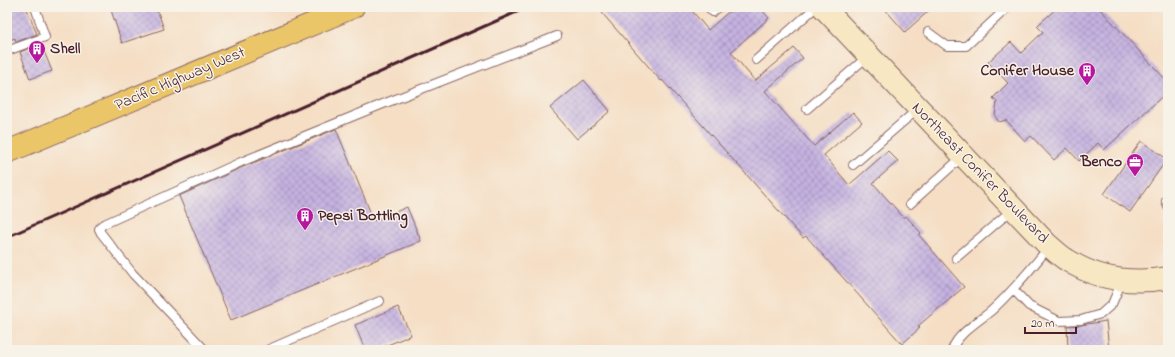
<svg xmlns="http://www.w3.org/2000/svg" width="1175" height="357" font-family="'Indie Flower',sans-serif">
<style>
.building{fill:url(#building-cross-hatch)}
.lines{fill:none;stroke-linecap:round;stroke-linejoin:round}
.lane-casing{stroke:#866261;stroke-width:10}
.secondary-casing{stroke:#866261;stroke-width:24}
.highway-casing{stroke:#866261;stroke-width:24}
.lane{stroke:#fff;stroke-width:8}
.secondary{stroke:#f7e8c3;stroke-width:22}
.highway{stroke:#ebc669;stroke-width:22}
.rail{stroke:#4a1f2b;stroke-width:3}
.labels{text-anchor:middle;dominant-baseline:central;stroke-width:3;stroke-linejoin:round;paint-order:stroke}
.poi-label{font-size:16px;font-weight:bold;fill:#4a1f2b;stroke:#f7f3e8;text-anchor:start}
.street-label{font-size:16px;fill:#4a1f2b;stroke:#f7f3e8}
</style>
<defs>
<pattern id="building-cross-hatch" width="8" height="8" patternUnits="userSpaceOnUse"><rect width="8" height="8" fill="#c5b2e1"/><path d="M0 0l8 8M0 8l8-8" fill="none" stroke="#a290b7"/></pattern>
</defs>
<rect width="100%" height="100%" fill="#f7f3e8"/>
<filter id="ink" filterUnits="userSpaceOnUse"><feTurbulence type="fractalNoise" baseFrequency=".025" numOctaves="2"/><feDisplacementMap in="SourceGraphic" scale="8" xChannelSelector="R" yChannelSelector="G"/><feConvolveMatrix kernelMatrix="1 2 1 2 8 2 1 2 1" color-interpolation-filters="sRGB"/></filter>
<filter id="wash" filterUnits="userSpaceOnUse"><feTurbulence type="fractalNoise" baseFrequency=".012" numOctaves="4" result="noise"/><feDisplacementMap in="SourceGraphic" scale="16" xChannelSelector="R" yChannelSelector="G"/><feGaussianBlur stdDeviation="0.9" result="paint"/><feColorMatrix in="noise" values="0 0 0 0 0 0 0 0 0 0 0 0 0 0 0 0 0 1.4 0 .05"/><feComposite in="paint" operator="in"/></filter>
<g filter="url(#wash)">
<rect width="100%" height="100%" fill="#f5dec4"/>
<g id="blocks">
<!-- building -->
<path class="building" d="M7 7H26L37 34 16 42 15 38 7 41Z
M110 7H156L164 29 122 43Z
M609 7H689L708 30 734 7H759L769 18 731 52 755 81 794 48 803 58 765 91 814 146 853 112 862 122 824 155 849 185 888 151 898 161 873 183 904 218 906 216 921 233 919 235 964 287 918 326 920 328 902 344 806 236 803 238 662 80 661 81 602 13Z
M883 7H933L905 32Z
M1058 7H1098L1168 82V91L1104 150 1098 143 1079 161 1067 148 1054 160 1031 136 1025 141 1006 120 999 122 995 116 997 101 993 98 1008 83 988 62 1011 42 1021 53 1043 32 1037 26Z
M41 44 52 71 30 79 20 52Z
M584 80 610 111 577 139 550 108Z
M336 129 374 221 407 207 421 241 231 320 179 196 243 167Z
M1141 141 1167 159 1130 212 1104 194Z
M398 307 411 335 376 350H365L355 325Z
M1106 321 1109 350H1068L1067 326 1081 325Z"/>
</g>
</g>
<g filter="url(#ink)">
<use href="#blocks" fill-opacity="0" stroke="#866261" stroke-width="1"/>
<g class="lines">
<defs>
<path id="lane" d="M708 7 713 12 719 7
M928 32 947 46H966L1008 7
M7 51 45 37 35 7
M756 60 816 7
M807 109 868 56
M853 165 918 109
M1166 201 1168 206
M910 204 963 156
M956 258 1013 209
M1013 289 1029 306 1059 321 1081 320 1101 314 1112 304 1122 281
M205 350 133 274 101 233 99 229 102 225 241 162 383 104 557 36
M267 350 380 301
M952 350C957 334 979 321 991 311 1012 292 1031 269 1049 247"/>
<path id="secondary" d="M823 7 1046 243C1053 249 1060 256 1067 260 1098 280 1133 284 1168 278"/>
<path id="highway" d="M7 152 353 7"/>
</defs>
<!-- lane casing -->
<use href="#lane" class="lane-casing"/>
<!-- secondary casing -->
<use href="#secondary" class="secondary-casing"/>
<!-- highway casing -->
<use href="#highway" class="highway-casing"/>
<!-- lane -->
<use href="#lane" class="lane"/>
<!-- secondary -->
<use href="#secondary" class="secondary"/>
<!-- highway -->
<use href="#highway" class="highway"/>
<!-- rail -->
<path class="rail" d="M7 237 528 7"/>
</g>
</g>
<!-- icons -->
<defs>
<symbol id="building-pin" viewBox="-11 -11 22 30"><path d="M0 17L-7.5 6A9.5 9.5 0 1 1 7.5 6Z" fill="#b5179e" stroke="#f7f3e8"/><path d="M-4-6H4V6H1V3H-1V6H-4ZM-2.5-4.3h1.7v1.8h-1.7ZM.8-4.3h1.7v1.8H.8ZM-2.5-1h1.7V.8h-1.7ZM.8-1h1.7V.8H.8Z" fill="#fff"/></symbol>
<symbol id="office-pin" viewBox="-11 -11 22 30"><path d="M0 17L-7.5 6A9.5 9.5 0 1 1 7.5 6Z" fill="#b5179e" stroke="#f7f3e8"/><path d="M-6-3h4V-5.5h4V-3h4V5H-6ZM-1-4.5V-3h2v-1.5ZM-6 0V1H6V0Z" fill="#fff"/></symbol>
</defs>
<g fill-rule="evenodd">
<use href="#building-pin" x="27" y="39" width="20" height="27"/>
<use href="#building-pin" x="1077" y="61" width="20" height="27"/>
<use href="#office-pin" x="1125" y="152" width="20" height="27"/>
<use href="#building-pin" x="295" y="206" width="20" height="27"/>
</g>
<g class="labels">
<!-- poi labels -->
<g class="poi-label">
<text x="50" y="49">Shell</text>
<text x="1074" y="71" text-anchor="end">Conifer House</text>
<text x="1122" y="162" text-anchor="end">Benco</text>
<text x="318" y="216">Pepsi Bottling</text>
</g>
<!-- street labels -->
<g class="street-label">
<text transform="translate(180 79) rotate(-23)">Pacific Highway West</text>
<text transform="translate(980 173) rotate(46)">Northeast Conifer Boulevard</text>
</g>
</g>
<!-- margin -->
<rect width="1175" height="357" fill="none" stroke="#f7f3e8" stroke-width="24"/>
<!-- scale -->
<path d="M1025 327v6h51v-6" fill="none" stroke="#4a1f2b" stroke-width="2"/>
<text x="1031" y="327" font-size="12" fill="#4a1f2b" stroke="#f7f3e8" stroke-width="3" paint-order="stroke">20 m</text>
</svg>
